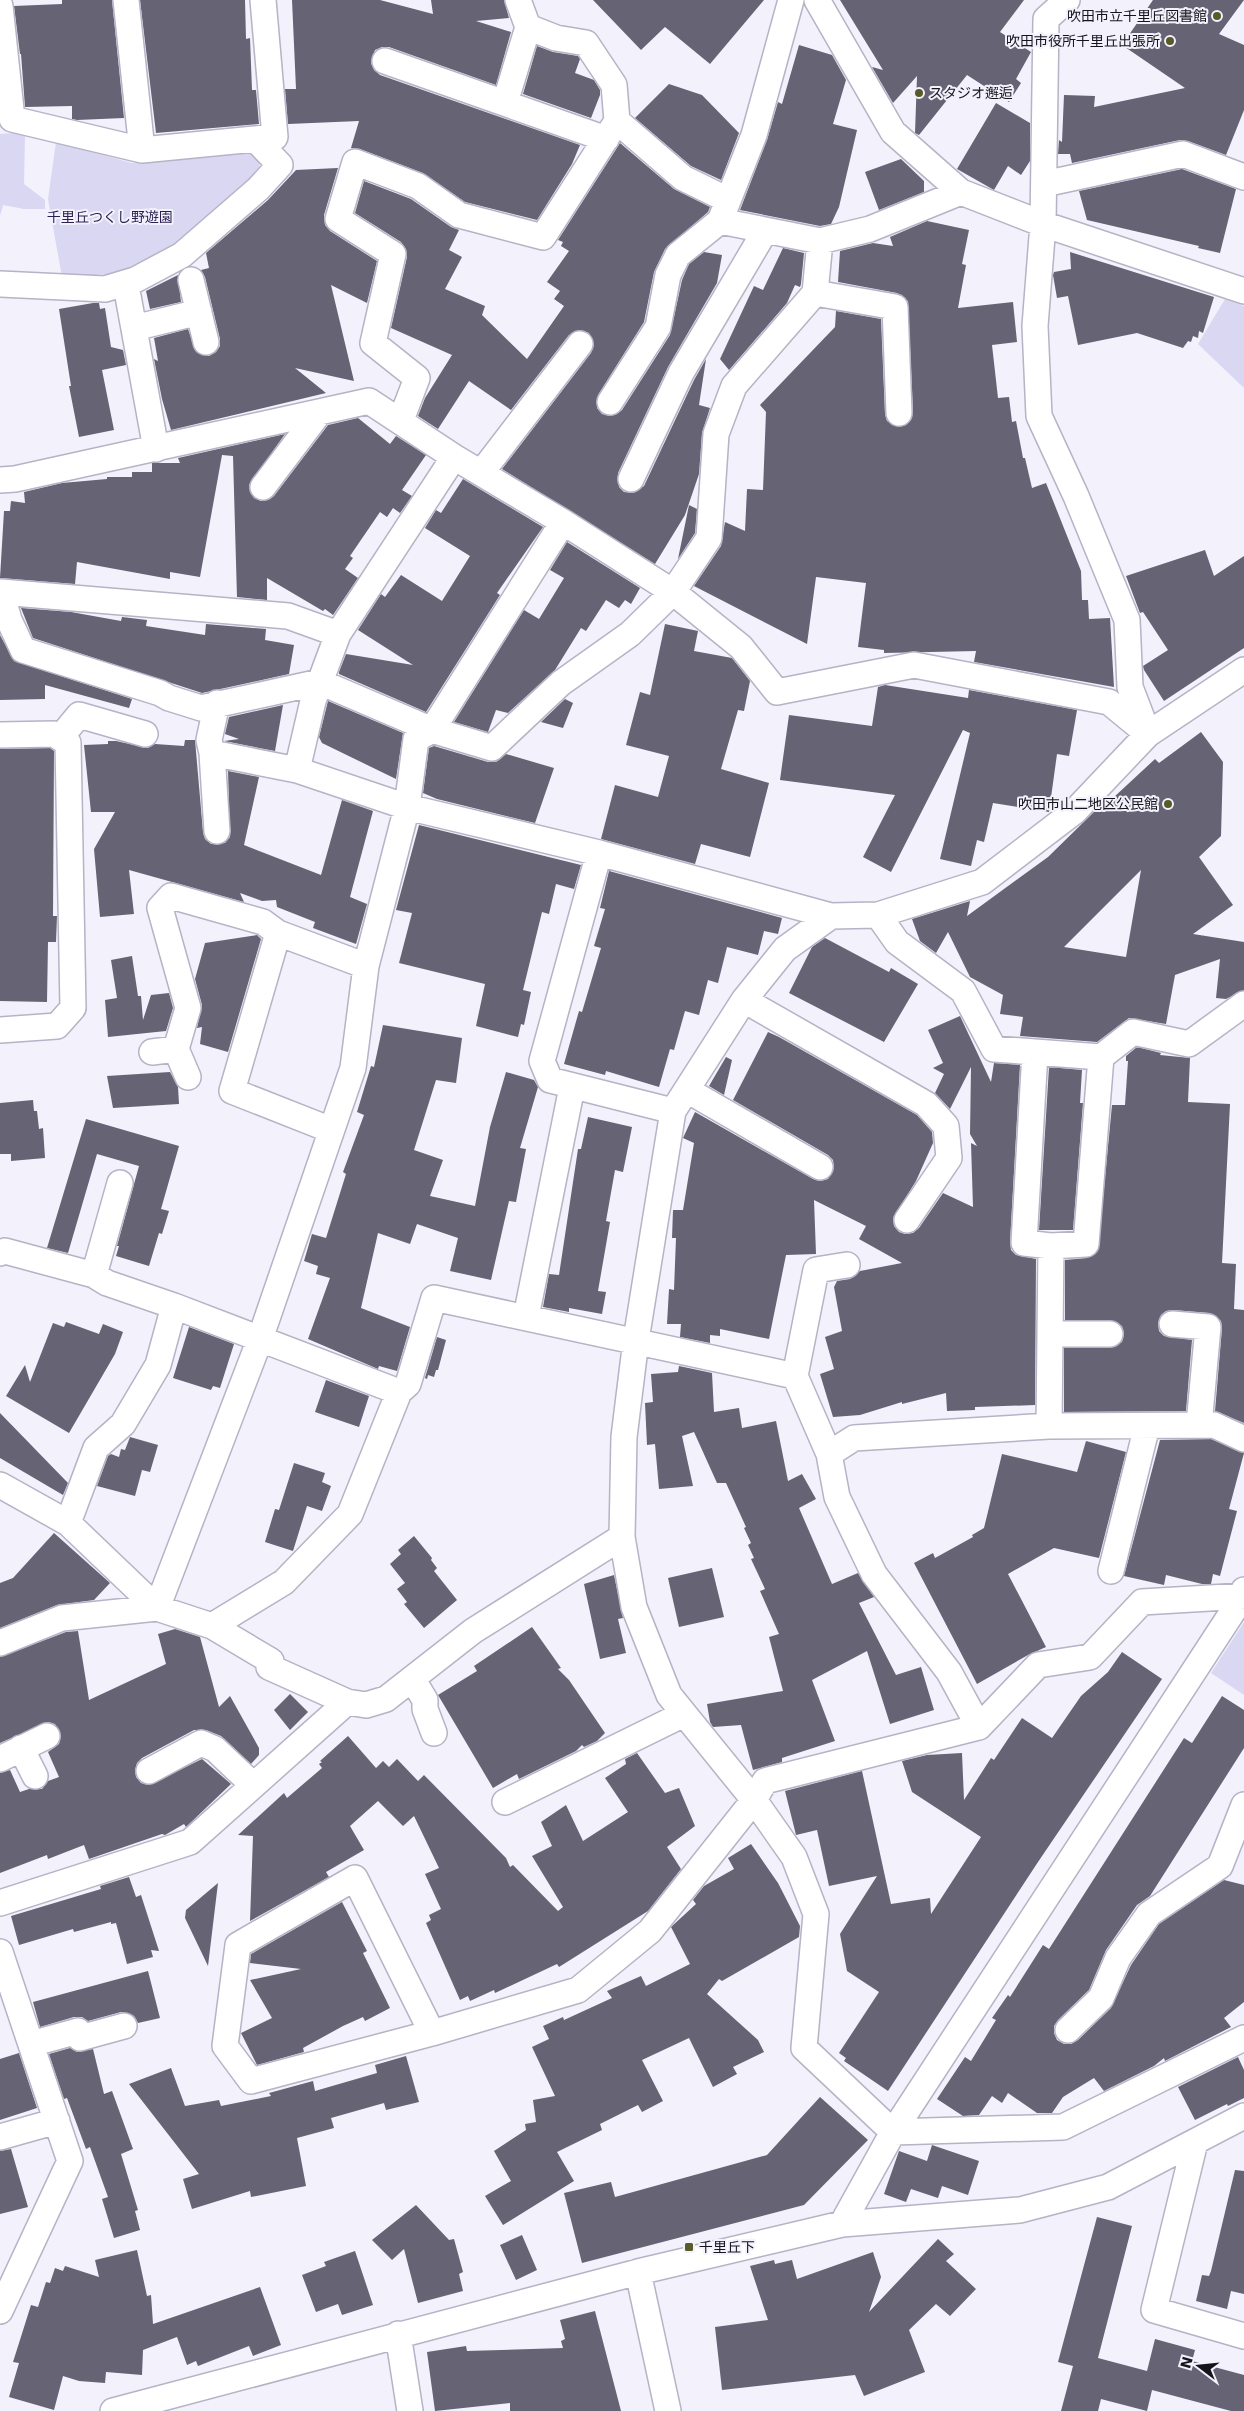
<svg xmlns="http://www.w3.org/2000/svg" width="1244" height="2411" font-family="'DejaVu Sans','Noto Sans JP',sans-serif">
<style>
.green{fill:#dad7f3}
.building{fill:#656374;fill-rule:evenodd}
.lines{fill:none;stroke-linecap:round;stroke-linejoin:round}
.minor-casing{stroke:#b5b3c5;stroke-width:28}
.minor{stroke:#fff;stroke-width:25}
.poi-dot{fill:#585a27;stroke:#f2f1fc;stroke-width:2}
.labels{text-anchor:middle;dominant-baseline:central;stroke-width:4;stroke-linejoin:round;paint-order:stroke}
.poi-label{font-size:14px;fill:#14141a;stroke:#f2f1fc;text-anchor:end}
.park-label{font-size:14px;fill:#2a1f4f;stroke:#f2f1fc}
</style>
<rect width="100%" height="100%" fill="#f2f1fc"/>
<!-- green -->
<path class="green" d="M14 133 25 135 24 184 45 200V209H24L3 205 0 216V134Z
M56 142 132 163 253 150 259 157 260 169 160 261 126 273 62 277 48 199Z
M1225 299 1244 306V388L1198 344Z
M1244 1622V1695L1211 1673Z"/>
<!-- building -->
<path class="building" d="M62 0H112L124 118 77 120 72 119V106L25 107 21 54H20L14 6 62 4Z
M140 0H245L246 39 250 38 252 90H256L259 124 156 133Z
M292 0H380L433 14 431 0H504L509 18 476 21 511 32 496 85 389 47H382L375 50 371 63 374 70 380 75 580 145 572 164 537 220 465 202 423 173 360 149 351 148 359 121 288 124 285 89H296Z
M593 0H764L710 64 665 27 641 50Z
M840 0H1024L1000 32 1031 52 1016 79 1021 83 1009 102 967 75 919 135 915 133 917 76 893 103 872 67 883 70Z
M1153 0H1244L1219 34 1244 45V110L1226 155 1188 141 1180 140 1072 163 1070 154H1058L1059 140 1062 142 1064 95 1095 96 1094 107 1185 88 1122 45Z
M799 45 832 55 846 80 833 124 857 130 839 207 831 224 820 226 740 210 767 140 778 102 782 104Z
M537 46 553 52 578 56 580 59 575 73 594 80 600 90V95L591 118 523 94Z
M669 84 702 95 739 133 721 180 691 166 635 118Z
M996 103 1030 123V161L1021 175 1008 166 994 190 957 169Z
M620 143 674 189 710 207 708 212 665 249 654 272 644 322 598 395 597 408 602 414 610 416 617 414 622 410 670 335 682 280 689 264 704 252 722 255 717 283 668 367 618 473 619 487 624 492 633 493 644 486 694 380 706 359 699 405 710 408 702 433 699 474 685 515 655 564 502 469 591 353 594 345 589 333 581 330 569 335 511 410 469 381 438 429 418 416 425 398 452 355 391 328 407 257 406 249 401 242 355 213 364 181 411 199 451 227 459 230 449 250 462 257 445 289 485 306 482 315 527 359 564 306 554 299 560 291 547 282 569 251 561 246 563 242 558 240Z
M901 159 924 181V192L879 210 865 172Z
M338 168 324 215 325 225 330 231 377 261 367 303 331 285 354 381 295 368 326 393 171 430 162 399 154 359 158 361 154 338 188 329 196 352 209 356 216 352 220 346V339L205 277 201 270 209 268 206 253 268 200 296 170Z
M1182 169 1236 189 1220 253 1198 248 1199 246 1087 220 1079 191Z
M927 221 969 230 962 264 966 265 958 308 1013 302 1017 342 992 345 998 398 1009 397 1012 422 1016 421 1023 458H1025L1032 488 1046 483 1081 571 1082 600H1088L1089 619 1110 618 1114 687 974 662 976 651 884 653V650L858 647 866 583 816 577 807 644 694 586 721 546 725 522 745 531 747 489 763 490 766 412 760 405 835 327 836 311 881 319 885 414 887 421 899 427 906 425 911 420 913 412 908 301 897 293 838 282 840 251 873 243 893 246 890 237Z
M783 248 804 253 801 284 800 287 795 285 787 303 729 370 720 359 754 286 763 290Z
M1070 252 1214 297 1203 333 1199 331 1198 338 1193 336 1191 342 1188 341 1183 348 1137 333 1078 345 1068 296 1057 298 1053 275 1054 272 1071 269Z
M178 275 181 302 150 309 146 291Z
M93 303H99L100 309 105 308 111 347 123 350 126 365 102 370 114 430 79 437 69 386H71L59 309Z
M358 418 390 444 396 436 426 455 402 490 412 496 400 513 393 508 387 517 380 512 350 556 353 558 345 569 358 578 333 615 325 609 323 611 267 578V600L237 597 233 456 222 455 200 577 170 572V579L77 562 75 584 0 578 4 511H10L11 501 25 503 24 492 62 483 107 479V477H132V472H152V463H180L178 458 285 434 249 485 250 492 254 498 261 501 268 500 274 496 328 425Z
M463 479 543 527 497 593 500 595 426 712 339 674V672L346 654 413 665 358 630 381 594 385 597 401 575 442 601 470 556 425 528 436 510 441 513Z
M689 505 697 509 695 533 678 559Z
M567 542 640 588 631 604 625 600 619 608 606 600 586 631 581 628 555 670 508 713 496 710 488 732 454 722 524 610 539 619 564 578 550 570Z
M1205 550 1214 576 1244 556V648L1164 701 1144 670 1143 666 1168 650 1143 612 1140 613 1126 576Z
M21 608 71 612 121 621 122 617 147 620 146 626 205 635 206 624 266 629 265 640 294 645 289 674 202 693 33 638Z
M665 624 698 631 694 651 732 658 750 681 744 711 738 710 721 769 769 783 750 857 701 844 695 864 601 839 615 785 658 797 669 756 626 745 640 692 650 695Z
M0 635 14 661 132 699 129 708 45 685V699L0 700Z
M885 685 968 698 969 690 1077 710 1069 756 1057 754 1049 812 993 803 984 842 977 840 971 866 940 859 970 733 963 730 891 872 863 857 895 795 780 780 789 715 872 726 878 687Z
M565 699 573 703 563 728 541 722Z
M328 701 403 733 396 779 322 743 319 737Z
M283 705 275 751 224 741 239 739 225 734 229 717Z
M1201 732 1223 762 1221 836 1199 857 1233 905 1193 934 1244 942V990L1226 999 1216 998 1220 959 1175 975 1166 1024 1129 1018 1097 1042 1020 1036 1023 1017 1000 1014 1003 995 970 977 948 932 936 953 920 941 912 919 970 901 967 916 1048 857 1097 809 1099 811 1155 759 1159 763ZM1141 870 1126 957 1064 947Z
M185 740H195L203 832 205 839 211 844 225 843 230 837 228 771 259 777 244 845 321 875 342 800 373 811 350 897 367 904 356 944 313 928 315 922 277 907 276 900 262 901 240 893 244 902 129 870 134 914 100 917 94 849 115 812H91L84 745 108 744V741H116L148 748 155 744 184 746Z
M434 746 488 762H496L506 754 554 768 535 823 437 799 423 793 429 748Z
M50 748 54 751 53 916H57L56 942H48L47 1002 0 1001V749Z
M419 825 581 865 574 889 556 884 549 914 542 912 523 990 531 992 524 1025 521 1024 518 1037 476 1026 485 984 399 963 412 913 396 910Z
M609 871 782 918 778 934 764 931 758 955 727 947 718 983 708 980 699 1015 685 1011 674 1050 670 1049 659 1087 606 1071 605 1075 564 1064 579 1011 582 1012 601 948 594 946 605 909 600 908Z
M257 935 261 939 228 1052 200 1044 202 1027 197 1028 202 1005 195 979 205 943Z
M825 938 889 972 891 968 918 984 884 1042 789 993 812 947Z
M132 956 138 996H141L143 1020 151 995 169 993 173 1008 166 1031 108 1037 105 1000 117 998 111 960Z
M960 1016 991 1082 994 1063 1020 1065 1010 1242 1011 1250 1016 1255 1036 1259 1035 1405 975 1407V1410L947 1411 946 1393 902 1404V1402L860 1415 833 1417 820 1374 834 1369 825 1337 842 1331 834 1287 837 1281 850 1279 860 1271 902 1263 859 1239 866 1226 814 1200 816 1254 786 1255 769 1339 720 1329V1336L710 1335V1343L680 1337 681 1324H667L669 1289 674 1290 676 1238H672L673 1210H683L694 1143 683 1138 695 1112 813 1179 820 1181 828 1179 834 1168 833 1160 828 1155 733 1100 768 1032 779 1037 917 1115 932 1132 933 1143 916 1181 893 1218 894 1226 899 1232 905 1234 913 1233 919 1228 943 1193 973 1207 971 1143 977 1146 970 1134 971 1067 950 1109 935 1093 944 1074 933 1068 943 1063 928 1030Z
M383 1025 462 1038 456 1083 436 1080 414 1150 443 1160 430 1196 475 1206 490 1127 506 1072 534 1080 538 1087 520 1148 526 1149 516 1202 509 1201 491 1280 450 1271 458 1238 417 1224 410 1244 378 1233 361 1308 410 1327 397 1371 379 1366 378 1369 308 1339 330 1278 316 1274 318 1266 304 1261 312 1234 326 1238 346 1174 343 1172 364 1115 357 1112 371 1066 374 1067Z
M1137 1047 1161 1053 1160 1055 1190 1058 1188 1102 1230 1104 1222 1263 1236 1264 1234 1309 1244 1310V1423L1215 1411 1222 1328 1221 1321 1210 1313 1173 1310 1166 1311 1161 1315 1158 1323 1159 1331 1164 1336 1192 1340 1186 1411 1064 1412V1348H1110L1122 1342 1124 1334 1122 1326 1110 1320H1065V1260L1087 1258 1098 1251 1112 1105H1125L1128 1061H1126V1056Z
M726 1057 732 1060 724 1095 709 1086Z
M1049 1067 1082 1070 1080 1103H1083L1073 1230H1039Z
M170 1072 178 1087 179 1104 113 1108 107 1076Z
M33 1100 34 1111H37L39 1129 43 1128 45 1158 11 1161V1154H0V1103Z
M588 1117 632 1127 623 1172 615 1170 606 1221 610 1222 598 1291 606 1292 602 1314 569 1308V1312L543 1307 549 1274 559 1275 578 1149H581Z
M86 1119 179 1146 161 1209 169 1211 162 1234 159 1233 149 1266 116 1256 119 1246H117L139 1166 97 1154 68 1253 47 1248Z
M66 1322 99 1334 103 1324 123 1332 115 1354 69 1433 6 1396 25 1365 30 1382 53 1323 64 1327Z
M189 1327 234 1344 220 1388 213 1386 211 1390 173 1378Z
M437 1337 446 1340 438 1370H436L434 1377 428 1375 427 1379 425 1378Z
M679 1366 712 1373 714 1412 739 1408 742 1428 776 1421 788 1481 802 1474 816 1499 799 1508 832 1584 858 1573 874 1597 859 1603 896 1675 921 1667 934 1710 890 1724 867 1651 812 1680 835 1741 782 1758V1762L753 1770 741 1725 713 1727 710 1722 707 1704 783 1691 769 1637 779 1634 760 1591 765 1589 751 1559 754 1558 748 1545 751 1543 744 1528 746 1527 726 1483H717L694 1432 682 1436 693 1486 659 1489 655 1444 647 1445 645 1403 653 1402 651 1374 678 1372Z
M326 1380 369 1396 359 1427 315 1412Z
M0 1413 68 1483 63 1495 0 1458Z
M130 1437 158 1445 150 1472 142 1470 135 1496 97 1486 108 1456 111 1454 119 1457 121 1449 125 1450Z
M1211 1439 1244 1453 1229 1509 1237 1511 1220 1576 1213 1574 1211 1584H1202L1166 1575 1164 1585 1124 1576 1160 1440Z
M1086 1441 1126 1452 1099 1558 1054 1548 1008 1574 1046 1647 1028 1655 977 1684 914 1563 933 1553 935 1558 973 1537 972 1535 984 1528 1002 1454 1077 1472Z
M294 1463 325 1473 322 1482 331 1486 322 1511 307 1506 293 1551 265 1542 275 1509 279 1510Z
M54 1533 110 1583 94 1600 57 1605 0 1628V1583L13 1578Z
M414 1536 432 1558 431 1560 437 1568 434 1571 457 1600 424 1628 404 1604 407 1602 397 1589 405 1583 390 1564 401 1554 398 1550Z
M712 1568 724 1617 679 1627 668 1578Z
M614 1575 623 1618 618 1619 626 1653 600 1659 584 1584Z
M532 1627 561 1668 558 1669 569 1680 605 1733 597 1741 584 1747 582 1745 576 1751 519 1779 517 1774 493 1788 438 1695 477 1671 474 1666Z
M175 1629 200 1637 219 1707 230 1696 259 1748V1755L251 1764 221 1736 206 1730H194L142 1758 137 1763 135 1770 136 1777 141 1783 149 1785 202 1759 231 1784 186 1827 184 1824 165 1835 162 1834 89 1859 84 1845 48 1859 47 1855 0 1873V1773L10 1770 20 1792 29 1789H42L48 1781 59 1777 48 1752 59 1744 61 1736 55 1724 48 1722 0 1743V1657L66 1632 78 1631 89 1700 166 1664 158 1634Z
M1122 1652 1162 1679 1038 1862 888 2091 844 2061 846 2058 839 2053 879 1992 847 1971 840 1934 877 1876 829 1886 817 1830 796 1835 785 1791 862 1771 891 1904 930 1898 931 1914 981 1837 912 1792 902 1761 927 1755 962 1753 964 1800 991 1758 994 1760 1022 1718 1052 1738 1081 1696 1108 1672Z
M290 1694 308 1712 290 1730 274 1710Z
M1222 1696 1244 1710V1748L1150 1896 1137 1905 1106 1950 1089 1990 1058 2020 1054 2026V2033L1057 2040 1064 2044H1071L1078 2040 1111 2008 1131 1965 1159 1924 1224 1880 1244 1885V2002L1224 2018 1231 2027 1165 2061 1164 2058 1154 2066 1104 2091 1094 2078 1063 2097 1052 2113H1037L1008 2093 1002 2103 992 2096 979 2115 963 2116 937 2099 965 2057 971 2061 996 2020 992 2018 1008 1995 1010 1997 1043 1945 1049 1949 1184 1738 1192 1743Z
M348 1736 376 1768 383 1761 389 1767 397 1759 418 1781 424 1775 506 1858 510 1867 513 1865 558 1911 563 1907 532 1856 552 1846 541 1822 566 1805 583 1841 628 1812 605 1778 626 1764 625 1759 637 1753 665 1793 679 1788 695 1826 667 1847 681 1869 648 1911 559 1967 557 1964 495 1993 494 1990 470 2001 468 1996 460 2000 426 1923 431 1920 429 1915 441 1909 425 1874 439 1868 414 1816 403 1826 378 1801 350 1826 364 1850 326 1872 329 1877 250 1921 253 1836 238 1835 284 1793 287 1798 322 1768 319 1764 322 1762 320 1761Z
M751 1844 778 1883 800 1926 799 1937 722 1981 719 1979 707 1994 758 2040 764 2052 733 2067 737 2074 713 2087 689 2038 642 2060 663 2101 642 2112 638 2105 600 2124 602 2130 557 2152 574 2181 503 2225 485 2196 511 2181 494 2151 526 2130 525 2124 536 2122 533 2100 555 2096 532 2047 549 2039 543 2026 563 2017 564 2020 612 1998 607 1991 641 1976 646 1986 690 1964 671 1927 696 1904 693 1900 704 1886 734 1869 728 1858Z
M129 1877 136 1897 141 1895 159 1951 151 1950 153 1957 127 1964 116 1923 111 1924V1922L74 1932 73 1929 19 1945 11 1916 101 1889 100 1886Z
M218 1883 208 1966 185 1918 186 1910Z
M342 1902 367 1951 363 1953 390 2008 365 2021 363 2017 343 2026 303 2048 304 2052 257 2065 241 2033 272 2018 250 1980 301 1969 250 1963 251 1954Z
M148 1971 160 2018 138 2023 134 2016 121 2012 88 2021 82 2017H74L40 2027 33 2002Z
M70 2048 77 2052 93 2049 104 2094 112 2091 133 2149 121 2154 138 2210 135 2211 140 2230 114 2238 102 2199 108 2197 90 2147 86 2149 67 2098 64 2099 49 2054Z
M19 2053 37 2108 0 2120V2059Z
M406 2056 419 2102 386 2110 384 2103 331 2118 334 2128 297 2138 306 2186 251 2197 250 2191 192 2209 183 2179 199 2174 129 2084 171 2068 185 2106 219 2100 221 2106 271 2096 269 2093 313 2081 315 2091 377 2073 375 2065Z
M1238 2057 1244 2070V2098L1228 2106 1227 2104 1195 2120 1178 2087Z
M820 2097 868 2140 804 2205 582 2263 564 2193 611 2182 615 2197 767 2155Z
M932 2145 979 2161 968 2195 942 2186 938 2198 911 2189 906 2202 884 2194 899 2151 927 2161Z
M11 2149 28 2207 0 2214V2151Z
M1235 2170 1244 2171V2294L1231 2291 1227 2309 1196 2301 1202 2275 1209 2276 1211 2271Z
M416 2205 449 2240 454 2239 463 2272 459 2274 463 2291 418 2303 404 2249 392 2260 372 2240Z
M1097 2217 1132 2226 1098 2358 1147 2371 1155 2339 1195 2350 1192 2361 1244 2375V2411H1231L1152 2390 1147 2411 1101 2399 1098 2411H1061L1073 2366 1058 2362Z
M522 2235 537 2270 516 2280 500 2245Z
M938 2239 954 2254 946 2261 976 2289 950 2316 936 2304 909 2330 925 2372 864 2396 855 2375 722 2390 715 2327 768 2320 750 2266 774 2260 775 2264 792 2260 797 2279 873 2252 881 2277 869 2312Z
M137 2250 147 2296 151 2295 153 2324 260 2287 281 2345 253 2356 249 2346 198 2366 196 2361 187 2365 177 2337 143 2350 142 2375 106 2372 105 2383 79 2381 63 2376 54 2410 9 2397 19 2363 13 2362 31 2305 38 2307 46 2282 50 2283 55 2268 63 2271 65 2266 99 2277 95 2260Z
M355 2251 373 2305 342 2315 338 2304 316 2312 302 2275 326 2266 324 2262Z
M595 2311 621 2411H510V2403L435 2411 427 2352 466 2346 467 2351 563 2348 561 2341 565 2339 560 2320Z"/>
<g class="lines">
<defs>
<path id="minor" d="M126 0 142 150
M791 0 754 135 720 221 820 241 870 229 961 192
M817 0 893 132 961 192 1043 224 1244 291
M1067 0 1046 19 1043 224 1035 326 1039 416 1076 496 1127 620 1130 687 1148 734
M0 6 12 119 142 150 275 137 263 0
M385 61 606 139
M505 103 528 27
M617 121 683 178 728 200
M1044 184 1183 154 1244 177
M191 280 206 342
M0 284 105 289 135 280 182 255 258 189 280 165 255 139
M815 293 895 307 899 413
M128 296 156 449
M134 328 199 312
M610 402 658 327 668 275 678 255 720 221
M401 420 417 378 373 343 393 254 338 219 355 162 418 186 459 215 543 237 617 121 614 85 586 43 556 38 528 27 518 0
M454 457 338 634 313 701 297 770 407 807 599 853 831 916
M481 473 580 344
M631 479 681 373 765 231
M0 480 15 479 369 401 454 457 563 522 673 592 741 647 777 692 914 665 1109 702 1148 734
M263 487 319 413
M338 634 288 616 1 592 9 620 23 650 160 693 169 698 201 708 320 682 432 730 492 748 561 683 630 634 673 592 709 538 716 434 734 386 815 293 820 241
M1244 670 1148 734 1075 811 982 882 878 915 831 916 785 949 744 1000 673 1111 636 1340 624 1437 622 1537 634 1607 669 1695 754 1800 794 1857 816 1914 804 2048 893 2132 1063 2127 1244 2038
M217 703 209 740 212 753 297 770
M0 735 54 734 68 743 73 1008 57 1026 0 1030
M60 738 79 715 145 734
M212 753 217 831
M599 853 542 1061 550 1080 673 1111
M878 915 897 942 963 991 994 1049 1101 1057 1133 1032 1189 1044 1244 1004
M278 933 232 1091 331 1130
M744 1000 926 1104 946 1126 949 1158 907 1220
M152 1052 176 1049
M1035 1052 1024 1243 1051 1246 1086 1244 1101 1057
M188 1077 176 1049 188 1008 160 908 171 896 263 922 278 933 366 966
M687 1090 820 1167
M0 1253 5 1251 94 1275 107 1283 174 1306 399 1392
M847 1265 816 1270 795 1376 829 1454 837 1497 874 1574 949 1672 979 1727
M94 1275 120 1183
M526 1317 572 1087
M1172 1324 1208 1327 1199 1425
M1050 1334H1110
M1049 1426 1051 1246
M829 1454 854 1438 1049 1426 1214 1425 1244 1439
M0 1485 68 1523 157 1608 260 1339 353 1068 366 966 407 807 416 739 432 730 563 522
M68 1523 96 1448 123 1424 158 1365 174 1306
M1111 1571 1147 1426
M212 1626 284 1582 350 1514 399 1392 408 1384 434 1298 795 1376
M0 1643 62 1618 157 1608 212 1626 271 1661 269 1667 347 1702
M413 1680 425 1700V1709L434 1733
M21 1748 35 1776
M0 1759 47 1736
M149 1771 201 1743 215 1749 253 1785
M505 1802 684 1714
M0 1903 190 1842 347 1702 366 1705 386 1699 473 1631 622 1537
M0 1952 70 2161 0 2311
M1068 2030 1101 1998 1118 1958 1149 1914 1220 1866 1244 1805
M432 2033 355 1878 238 1945 225 2046 251 2081 432 2033 578 1990 650 1931 754 1800 765 1781 979 1727 1038 1665 1090 1657 1142 1602 1244 1596
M31 2044 78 2031 80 2038 124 2026
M0 2137 57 2121
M1195 2142 1154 2310 1244 2336
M842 2224 893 2132 1243 1596 1244 1590
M638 2272 668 2411
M398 2334 410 2411
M113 2411 638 2272 842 2224 1020 2210 1108 2187 1244 2116"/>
</defs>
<!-- minor casing -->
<use href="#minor" class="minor-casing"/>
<!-- minor -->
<use href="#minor" class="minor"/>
</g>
<!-- markers -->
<g class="poi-dot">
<circle cx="1217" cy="16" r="5"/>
<circle cx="1170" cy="41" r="5"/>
<circle cx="919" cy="93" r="5"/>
<circle cx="1168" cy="804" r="5"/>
<rect x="684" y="2242" width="10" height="10" rx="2.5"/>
</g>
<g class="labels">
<!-- poi labels -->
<g class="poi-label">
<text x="1207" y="16">吹田市立千里丘図書館</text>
<text x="1160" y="41">吹田市役所千里丘出張所</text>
<text x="929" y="93" text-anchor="start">スタジオ邂逅</text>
<text x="1158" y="804">吹田市山二地区公民館</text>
<text x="699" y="2247" text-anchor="start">千里丘下</text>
</g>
<!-- park labels -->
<g class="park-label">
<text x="110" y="217">千里丘つくし野遊園</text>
</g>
</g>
<!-- north arrow -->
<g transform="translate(1199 2366) rotate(286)" stroke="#f2f1fc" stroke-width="4" paint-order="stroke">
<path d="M0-4L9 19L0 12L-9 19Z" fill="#14141a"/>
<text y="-8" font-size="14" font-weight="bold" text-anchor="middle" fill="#14141a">N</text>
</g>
</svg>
